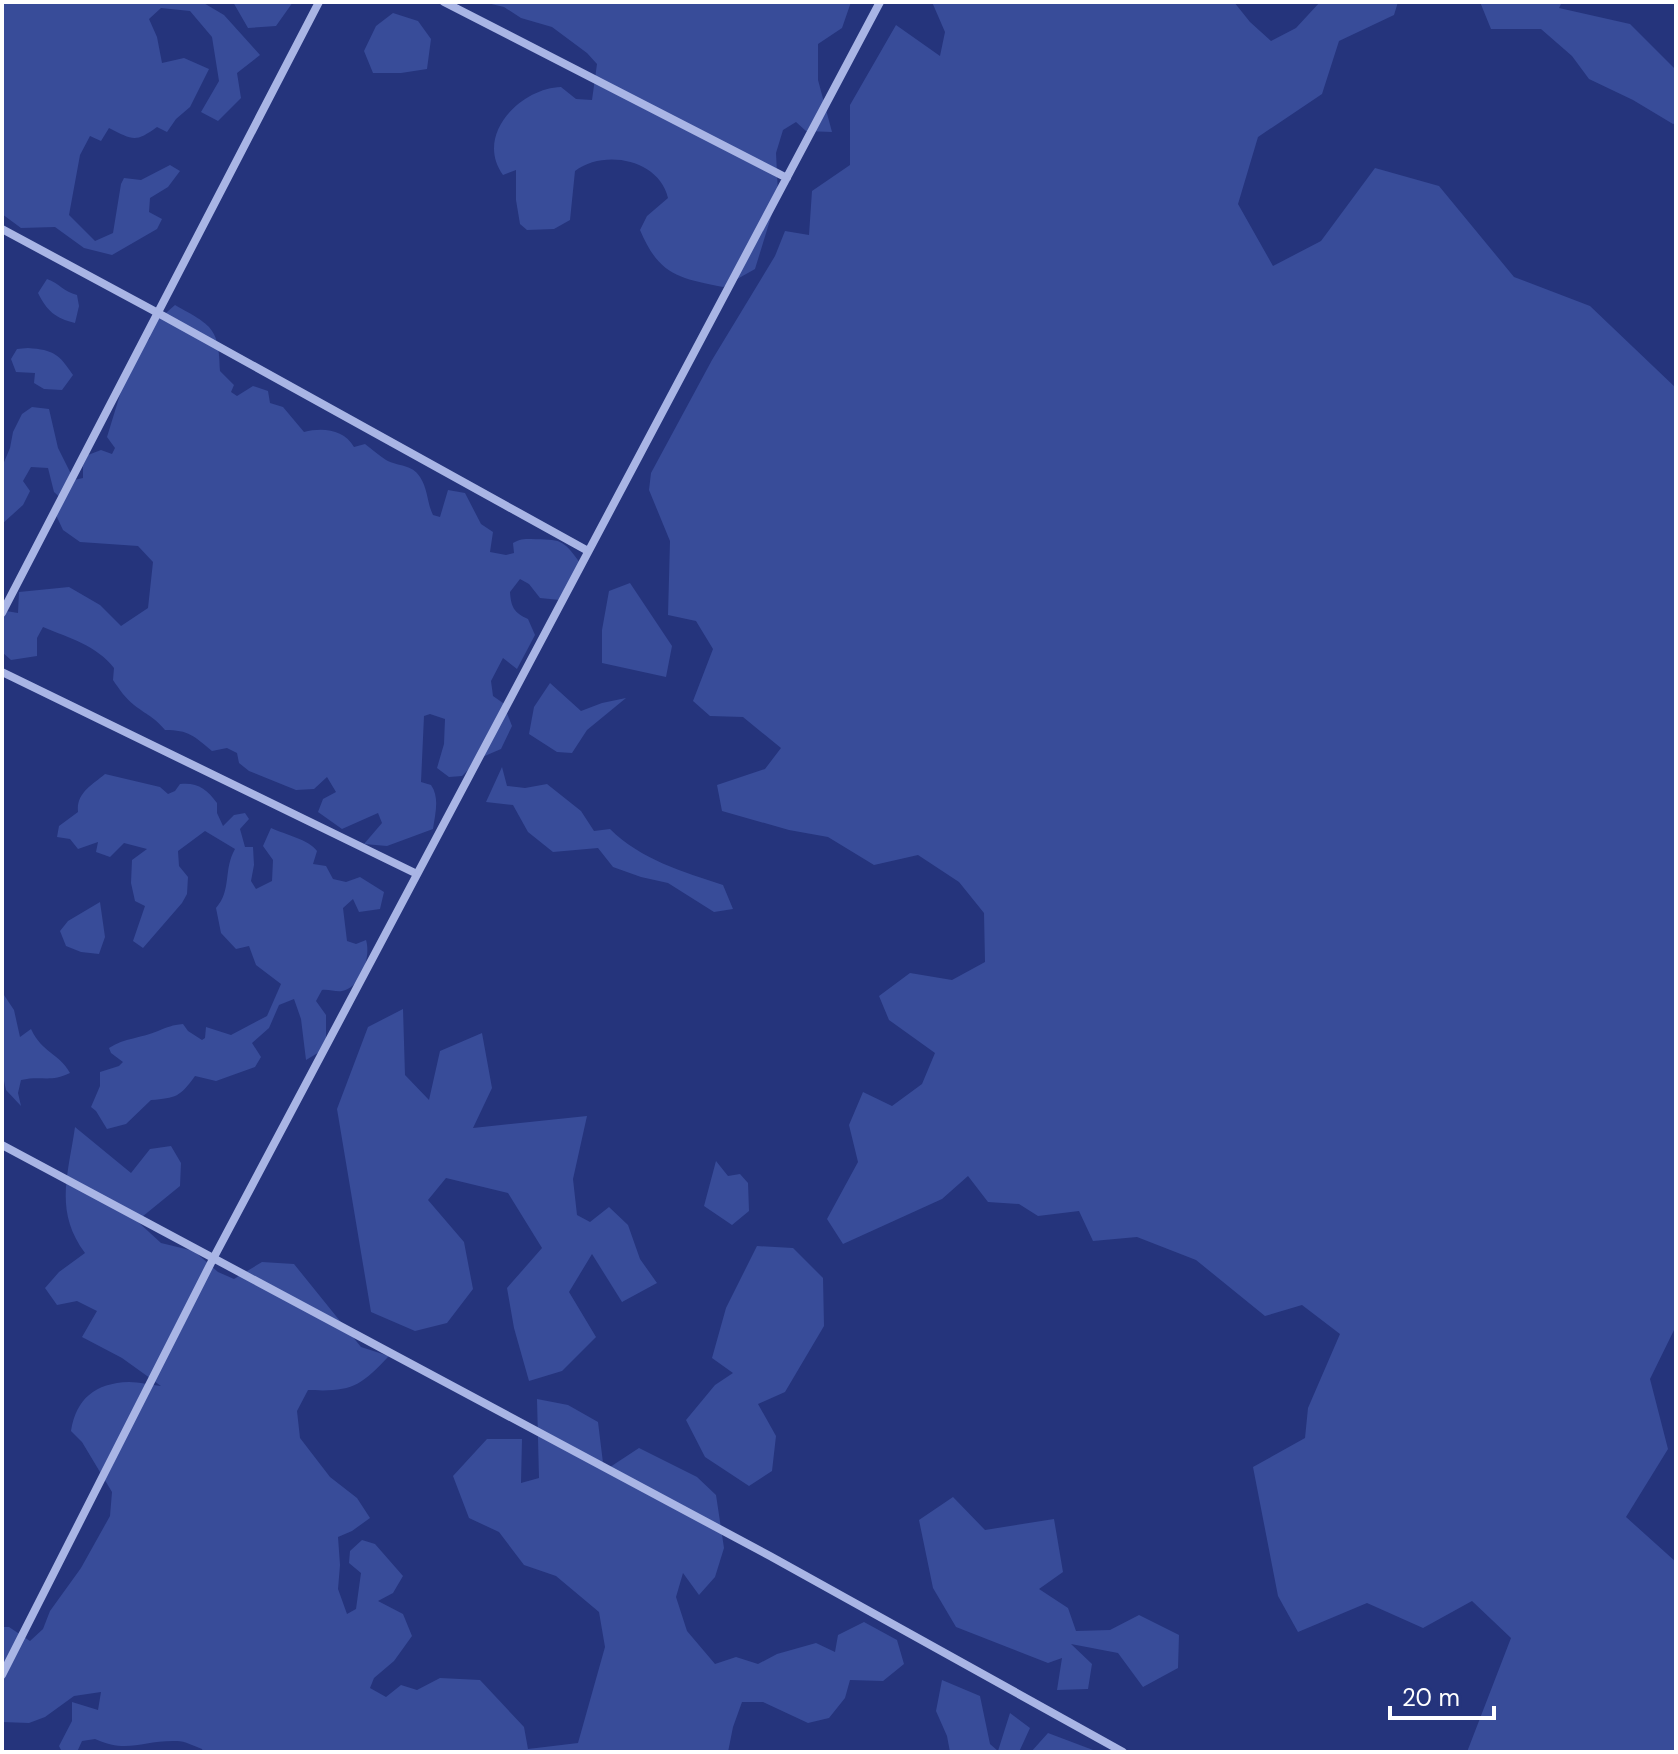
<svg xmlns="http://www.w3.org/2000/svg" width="1678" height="1754" font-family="'DM Sans',sans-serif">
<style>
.green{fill:#384c99}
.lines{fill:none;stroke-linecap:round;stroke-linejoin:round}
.street{stroke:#a9b5e5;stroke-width:8}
</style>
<rect width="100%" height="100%" fill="#25347c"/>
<!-- green -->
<path class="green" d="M2 2H202L224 15 260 55 237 73 241 98 218 121 201 112 219 81 212 37 190 11 161 8 149 19 157 37 162 63 184 58 209 69 190 107 176 119 167 132 157 127C135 143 133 140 109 128L101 141 90 136 80 155 69 215 95 241 113 233 121 184 124 178 141 180 170 165 180 171 168 187 150 198 149 212 162 219 157 229 112 255 84 248 55 227 21 228 2 214Z
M233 2H293L276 26 248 28Z
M483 2H851L842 28 818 44V80L832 132 806 131 796 122 783 130 776 153 778 194 755 269 723 287C678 278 659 275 640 230L647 216 668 198C659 159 604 149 575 171L570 220 554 229 527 230 520 224 516 200V170L503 175C474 135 521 88 561 87L576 99 592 100 597 64 587 53 552 27 521 18 504 7Z
M932 2H1234L1250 22 1271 41 1296 28 1320 2H1398L1394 15 1339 41 1322 94 1258 137 1238 204 1273 266 1321 241 1375 168 1439 186 1514 277 1590 306 1676 388V1326L1650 1379 1668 1449 1626 1517 1676 1562V1752H1467L1511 1638 1472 1601 1423 1628 1367 1603 1298 1632 1278 1596 1253 1467 1305 1438 1308 1408 1340 1334 1302 1305 1265 1316 1196 1260 1137 1237 1093 1241 1079 1211 1038 1216 1019 1204 988 1202 968 1176 942 1199 843 1244 827 1219 858 1162 849 1125 863 1092 892 1106 922 1084 935 1053 889 1020 879 996 910 973 952 980 985 962 984 913 959 882 918 855 874 865 828 837 789 830 722 811 717 785 765 769 781 748 743 717 710 716 693 701 713 649 696 621 668 615 670 541 649 490 651 473 712 360 775 256 785 231 809 235 812 191 850 165V105L896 25 940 56 945 32Z
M1480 2H1562L1559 8 1630 24 1676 70V123L1673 124 1633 100 1589 79 1572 56 1541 29H1491Z
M393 13 418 21 431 39 427 69 401 73H373L364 51 376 26Z
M47 279C59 283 64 292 77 295L79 306 75 323C55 318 47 311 38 293Z
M175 305C212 326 219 327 220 371L234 385 231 392 237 396 253 386 268 391 270 403 283 407 304 432C322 427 344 429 354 447L365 444C372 449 378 455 386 460 399 467 412 464 420 477 428 489 427 503 433 515L440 517 448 490 465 493 481 524 493 532 490 552 506 555 514 553 513 543C520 539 523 539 531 539 561 540 562 538 580 563L560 600 540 598 529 584 520 579 510 592C511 607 514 613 528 619L535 635 517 669 503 658 491 681 493 696 503 703 512 726 501 749 480 758 462 776 449 777 437 768 444 744 445 719 430 714 424 716 421 782 431 785C440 798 435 814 433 829L387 846 364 844 382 823 378 813 342 829 318 812 323 799 336 792 327 777 314 789 296 790 249 771 239 763 237 753 227 748 212 751C194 736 189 730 165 730 152 715 148 716 134 705 126 699 119 689 113 680L114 668C96 645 69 638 43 627L37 638V656L11 660 2 652V618L6 611 18 613 19 592 69 587 100 605 121 626 148 608 153 562 138 546 80 542 63 530 55 513 63 500 54 492 48 468 31 467 23 481 30 491 23 505 2 524V467L10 448 13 432 22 414 32 407 49 409 58 448 74 480 83 478V466L88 455 101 450 112 454 115 448 107 437 130 362 150 338V327Z
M28 348C54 350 59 354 73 375L62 390 44 389 34 383 35 373 16 372 11 359 17 349Z
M630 583 672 646 666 677 602 663V630L609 591Z
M550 683 581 711 602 703 626 698 587 730 572 753 557 752 529 734 534 707Z
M502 767 507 786 525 788 547 784 581 811 594 831 610 829C640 859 683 872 723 885L733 909 714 912 668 883 641 877 613 867 598 848 553 852 528 832 513 805 486 802Z
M105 774 160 787 168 794 175 791 180 784C197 782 207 789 217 803V813L223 826 234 815 245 813 249 819 240 829 245 847H253L254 865 251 881 256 889 272 881 273 860 263 846 271 828C286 835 308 839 317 851L313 864 326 866 333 879 346 882 360 877 384 892 380 909 359 912 353 899 343 908 347 941 356 944 366 940C371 956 362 987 342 991 336 992 328 989 322 990L316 1001 326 1015V1048L306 1060 301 1019 294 999 279 1005 269 1028 252 1043 261 1057 255 1067 216 1081 195 1076C180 1097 176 1098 151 1100L126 1124 107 1129 96 1111 91 1107 100 1086V1072L119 1066 123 1062 111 1053 109 1048C124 1038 142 1038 158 1031 168 1027 172 1025 183 1024L188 1031 202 1040 205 1038 206 1027 231 1035 267 1016 281 984 256 965 249 946 236 949 221 933 216 908C232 890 223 870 235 849L205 831 178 851 179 866 188 877 187 894 182 903 143 948 133 941 145 906 135 901 131 883 132 860 147 849 124 843 110 857 96 852 98 842 78 849 70 839 57 837 59 826 78 812C76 793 92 785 105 774Z
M100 902 105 937 99 954 81 952 66 946 60 931 68 921Z
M2 992 14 1010 20 1037 31 1029C43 1054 58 1052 70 1073 49 1083 42 1075 21 1080L18 1093 21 1106 6 1090 2 1072Z
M403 1009 405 1075 429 1100 440 1051 482 1033 492 1088 473 1128 587 1116 573 1179 577 1215 590 1222 609 1207 628 1225 640 1259 657 1283 622 1302 592 1254 569 1292 596 1337 562 1371 529 1381 514 1328 507 1288 542 1248 508 1193 446 1178 428 1200 464 1242 473 1289 447 1323 415 1331 371 1312 337 1109 368 1027Z
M75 1127 131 1173 150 1149 171 1146 181 1163 180 1186 137 1221 161 1243 194 1251 218 1272 234 1279 262 1262 294 1264 361 1347 389 1356C360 1387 351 1392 308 1390L297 1411 300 1438 330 1477 357 1498 370 1518 352 1531 338 1537 340 1565 338 1589 347 1614 356 1609 361 1573 349 1563 350 1551 362 1540 375 1544 403 1576 393 1593 378 1601 403 1614 412 1636 394 1661 374 1678 370 1688 386 1697 401 1685 417 1690 440 1678 480 1680 524 1727 528 1749 578 1743 605 1647 599 1612 556 1576 524 1565 499 1532 469 1518 453 1476 487 1439H522L521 1483 539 1478 537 1399 568 1405 598 1422 604 1471 639 1448 697 1477 716 1495 724 1548 715 1577 699 1595 683 1573 676 1597 687 1631 715 1664 736 1657 758 1664 777 1654 816 1643 835 1652 838 1635 864 1622 897 1640 904 1664 883 1681 850 1680 845 1698 829 1718 808 1723 763 1702H742L733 1727 728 1752H203L202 1749C194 1746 185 1741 177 1741 142 1740 128 1754 95 1739L82 1741 77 1752H62L59 1746 72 1721V1702L98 1710 101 1692 74 1696 45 1717 29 1723 2 1722V1627H9L30 1641 43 1629 50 1611 81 1568 110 1516 112 1492 82 1442 71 1431C76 1399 95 1383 129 1382 139 1382 151 1385 161 1386L122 1358 82 1337 97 1311 77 1301 57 1305 45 1288 59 1272 85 1253C54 1211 68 1176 75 1127Z
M716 1161 728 1176 740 1174 748 1183 749 1211 732 1225 704 1206Z
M757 1246 793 1248 823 1278 824 1326 785 1392 758 1404 776 1436 772 1471 749 1486 705 1457 686 1420 715 1385 733 1373 712 1358 726 1308Z
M953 1497 985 1530 1054 1519 1063 1572 1039 1589 1068 1608 1076 1631 1110 1630 1139 1615 1179 1635 1178 1668 1143 1687 1118 1653 1071 1644 1092 1664 1088 1689 1057 1690 1062 1658 1048 1663 956 1627 933 1588 919 1520Z
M942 1680 980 1696 990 1744 998 1751 1010 1713 1030 1728 1019 1752H950L947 1736 936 1711Z
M1048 1733 1093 1750 1094 1752H1031Z"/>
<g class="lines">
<!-- street -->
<path class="street" d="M444 2 787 178
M2 229 158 313 588 551
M2 613 319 2
M2 672 417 874
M2 1145 770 1556 1123 1752
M2 1675 214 1257 880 2"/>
</g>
<!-- border -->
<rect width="1678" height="1754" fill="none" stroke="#ffffff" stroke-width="8"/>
<!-- scale -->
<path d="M1390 1706v12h104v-12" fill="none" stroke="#ffffff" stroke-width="4"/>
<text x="1402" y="1706" font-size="24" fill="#ffffff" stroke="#25347c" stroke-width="6" paint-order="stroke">20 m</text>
</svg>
